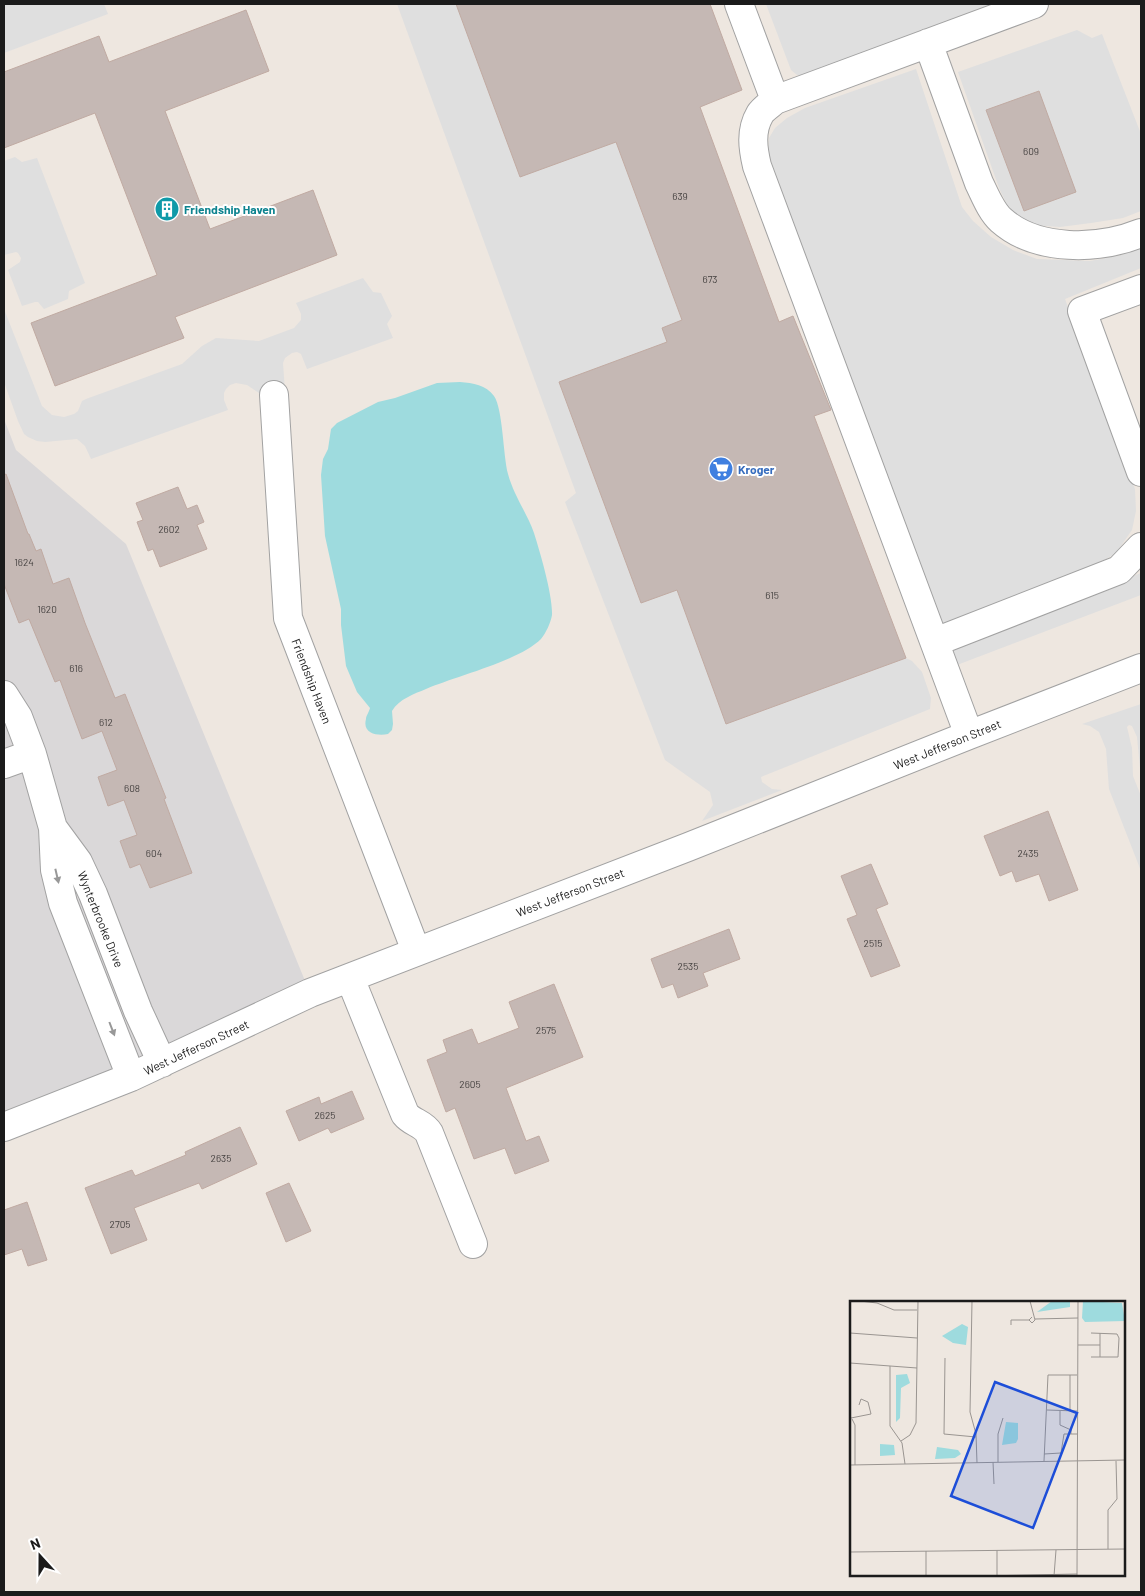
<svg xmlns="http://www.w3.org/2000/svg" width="1145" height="1596" font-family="Barlow,sans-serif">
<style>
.residential{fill:#dad8d9}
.parking{fill:#dfdfdf}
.water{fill:#9edbde}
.building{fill:#c5b8b4;stroke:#c0aaa2}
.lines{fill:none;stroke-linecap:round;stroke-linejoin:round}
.minor-casing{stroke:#a2a2a2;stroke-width:30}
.minor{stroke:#fff;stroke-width:28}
.oneway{fill:#989898}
.labels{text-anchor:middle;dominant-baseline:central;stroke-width:4;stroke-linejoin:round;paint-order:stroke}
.number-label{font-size:10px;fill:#464241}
.culture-label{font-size:12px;font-weight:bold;fill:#0d838f;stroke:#fff;text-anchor:start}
.shop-label{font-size:12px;font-weight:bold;fill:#366cbe;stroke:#fff;text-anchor:start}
.street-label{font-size:12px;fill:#1b1b1b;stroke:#fff}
.inset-road{fill:none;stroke:#9a9591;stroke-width:1}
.view{fill:#1d4ed8;fill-opacity:0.15;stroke:#1d4ed8;stroke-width:2.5}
.inset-edge{fill:none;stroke:#1b1b1b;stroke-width:2.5}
</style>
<rect width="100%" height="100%" fill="#eee7e0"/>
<!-- residential -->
<path class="residential" d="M4 419 16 450 126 544 310 993 4 1127Z"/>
<!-- parking -->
<path class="parking" d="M4 4H104L108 14 4 53Z
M397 4H456L520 177 616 142 682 320 662 328 667 342 559 382 641 603 677 590 726 724 906 658 912 661 922 672 931 698 930 709 761 777 762 782 772 789 782 790 702 821 713 805 710 792 665 760 565 502 576 493Z
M766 4H1007L806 76 797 75 791 70Z
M1077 30 1092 38 1102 34 1141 134V211L1123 218 1091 223 1060 227 1033 225 1019 218 1008 207 999 188 958 72Z
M916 69 962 207 973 221 991 237 1013 250 1037 259 1090 261 1121 255 1141 248V268L1065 299 1135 489 1136 511 1132 530 1116 553 1090 569 939 626 768 153 769 138 775 128 787 118 805 108Z
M15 157 22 162 37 158 85 283 69 291 68 299 44 309 38 302H35L22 306 8 270 20 262 21 258 18 253 16 252 4 255V161Z
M363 278 373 292 381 293 392 316 387 324 393 338 307 369 301 354 297 352 292 353 285 358 283 363 285 391 262 400 259 393 247 385 236 383 230 385 226 389 224 393V400L228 410 91 459 85 446 77 439 45 442 37 441 28 437 24 434 18 421 4 382V309L42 406 52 415 64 417 74 414 78 411 82 401 86 399 182 364 202 346 216 338 259 341 294 328 301 320V314L296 303Z
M1141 573V595L957 665 950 646Z
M1141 704V778L1137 737 1132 726 1129 725 1127 727 1132 748 1133 776 1141 796V871L1109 789 1106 749 1099 732 1090 726 1082 724Z"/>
<!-- water -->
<path class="water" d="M460 382C473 383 486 385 494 396 503 409 503 455 508 474 514 496 527 513 534 533 540 552 553 596 552 615 551 622 546 633 541 639 519 661 456 676 426 689 414 694 399 699 392 711L393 724 392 730 388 734C378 736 362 734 366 719 366 716 369 712 370 708L357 692 346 666 341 625V609L325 536 321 475 323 459 328 449 331 429 337 423 378 402 395 398 437 383Z"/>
<!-- building -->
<path class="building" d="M456 4H710L742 90 700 107 779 322 793 316 831 410 814 416 906 658 726 724 677 590 641 603 559 382 667 342 662 328 682 320 616 142 520 177Z
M246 10 269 71 165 111 210 229 313 190 337 255 175 317 184 338 55 386 31 323 157 275 95 113 4 148V72L99 36 109 62Z
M1039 91 1076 192 1024 211 986 110Z
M6 474 28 534H29L36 551 41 549 53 584 69 578 85 623 115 698 125 694 166 798 164 799 192 873 150 888 140 864 130 868 120 841 137 835 124 800 108 806 98 777 117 770 102 731 82 739 60 680 55 682 29 619 19 623 4 584V475Z
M178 487 187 509 197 505 204 522 197 525 207 549 160 567 153 549 148 551 137 522 143 520 136 503Z
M1048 811 1078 890 1049 901 1039 874 1016 882 1012 871 1000 876 984 836Z
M871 864 888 904 876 909 900 966 871 977 847 919 857 915 841 876Z
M729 929 740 959 703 973 708 986 678 998 673 984 662 988 651 959Z
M554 984 583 1057 506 1088 526 1141 539 1136 549 1161 515 1174 505 1148 474 1159 455 1108 446 1112 427 1060 447 1052 443 1040 472 1029 478 1044 519 1028 509 1002Z
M352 1091 364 1119 331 1133 328 1128 299 1141 286 1111 319 1097 321 1104Z
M240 1127 257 1164 202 1189 199 1183 134 1208 147 1240 111 1254 85 1188 132 1170 135 1176 186 1155 185 1152Z
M289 1183 311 1231 286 1242 266 1193Z
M27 1202 47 1260 28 1266 22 1249 4 1255V1210Z"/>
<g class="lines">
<defs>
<path id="minor" d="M739 4 775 100
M928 43 979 183C985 195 991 211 1001 220 1037 252 1099 250 1141 233
M1141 289 1082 311 1141 472
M274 395 288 618 416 951
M935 642 1119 570 1141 547
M4 695 18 717 32 754 53 828 78 862 93 894 138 1011 162 1063
M969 735 757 166C753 149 750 131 760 114 763 109 771 104 775 100L1034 4
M4 764 32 754
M53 828 55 870 63 903 131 1077
M350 978 405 1114C412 1123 423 1123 429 1133L473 1244
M4 1127 131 1077 310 993 688 847 969 735 1141 668"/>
</defs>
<!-- minor casing -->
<use href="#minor" class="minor-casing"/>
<!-- minor -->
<use href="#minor" class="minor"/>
</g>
<!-- one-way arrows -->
<defs><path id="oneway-solid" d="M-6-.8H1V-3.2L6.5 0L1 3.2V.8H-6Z" transform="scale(1.25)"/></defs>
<g class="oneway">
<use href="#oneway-solid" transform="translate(57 876) rotate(77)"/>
<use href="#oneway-solid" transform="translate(112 1029) rotate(69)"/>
</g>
<!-- icons -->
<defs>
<symbol id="building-disc" viewBox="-11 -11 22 22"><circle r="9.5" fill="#0f9aa8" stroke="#fff"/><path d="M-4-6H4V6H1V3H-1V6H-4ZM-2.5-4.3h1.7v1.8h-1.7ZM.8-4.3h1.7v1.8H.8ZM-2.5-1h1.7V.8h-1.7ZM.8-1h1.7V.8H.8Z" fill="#fff"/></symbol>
<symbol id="supermarket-disc" viewBox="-11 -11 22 22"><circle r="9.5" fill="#3f7fe0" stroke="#fff"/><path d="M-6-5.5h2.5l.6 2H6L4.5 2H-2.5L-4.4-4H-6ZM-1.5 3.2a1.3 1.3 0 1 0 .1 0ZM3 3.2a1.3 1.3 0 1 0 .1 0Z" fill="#fff"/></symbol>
</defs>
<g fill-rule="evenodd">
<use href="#building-disc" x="153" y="195" width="28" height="28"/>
<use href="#supermarket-disc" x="707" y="455" width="28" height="28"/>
</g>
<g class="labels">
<!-- number labels -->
<g class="number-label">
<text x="1031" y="151">609</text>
<text x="680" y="196">639</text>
<text x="710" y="279">673</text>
<text x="169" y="529">2602</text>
<text x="24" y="562">1624</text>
<text x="772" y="595">615</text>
<text x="47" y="609">1620</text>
<text x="76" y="668">616</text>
<text x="106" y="722">612</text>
<text x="132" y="788">608</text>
<text x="154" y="853">604</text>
<text x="1028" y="853">2435</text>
<text x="873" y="943">2515</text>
<text x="688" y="966">2535</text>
<text x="546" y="1030">2575</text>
<text x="470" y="1084">2605</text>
<text x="325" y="1115">2625</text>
<text x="221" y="1158">2635</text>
<text x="120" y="1224">2705</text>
</g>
<!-- culture labels -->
<g class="culture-label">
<text x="184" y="209">Friendship Haven</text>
</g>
<!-- shop labels -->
<g class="shop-label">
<text x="738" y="469">Kroger</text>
</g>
<!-- street labels -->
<g class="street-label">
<text transform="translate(312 681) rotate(69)">Friendship Haven</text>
<text transform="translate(947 744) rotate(-22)">West Jefferson Street</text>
<text transform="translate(570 892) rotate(-21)">West Jefferson Street</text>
<text transform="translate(101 919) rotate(68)">Wynterbrooke Drive</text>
<text transform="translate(196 1047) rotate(-25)">West Jefferson Street</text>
</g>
</g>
<!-- overview -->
<g transform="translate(850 1301)">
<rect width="275" height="275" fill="#eee7e0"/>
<path d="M202 0H220V6L187 11ZM233 0 272 2 275 20 235 21 232 17ZM112 23 118 26 116 44 103 42 92 35ZM57 73 60 82 51 87 50 117 46 121V74ZM156 121 168 122V138L166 142 152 144ZM30 143 44 144 45 154 30 155ZM87 146 108 149 111 153 105 157 85 158Z" fill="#9edbde"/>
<path class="inset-road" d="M10 0 27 2 44 9H67M122 0 120 111 126 133 127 162M180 0 185 19 182 22 179 19 182 16M185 18 228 17M161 24V19H179M0 32 67 37M228 44H250M241 56H268L269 37 267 33 241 32M250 56V32M95 57 94 133 126 136M0 62 67 67M40 65V125L52 142 55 163M197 109 227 110M210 110V124L221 129V133M220 110V74M1 117 21 113 18 101 11 98 9 104M2 118 5 124V164M51 140 60 134 66 122 68 0M194 153 211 152 214 133H227M194 160 198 74H227M143 161 144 183M148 161V133L153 117M0 164 275 159M258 248V209L267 198 266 160M147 249V275M76 250V275M0 251 275 248M132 275 227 273M204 275 206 249M227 275 228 0"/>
<path class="view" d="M145 81 227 112 183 227 101 195Z"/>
<rect width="275" height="275" class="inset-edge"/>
</g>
<!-- border -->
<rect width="1145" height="1596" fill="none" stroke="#1b1b1b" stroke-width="10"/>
<!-- north arrow -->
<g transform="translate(40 1556) rotate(339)" stroke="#ffffff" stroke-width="4" paint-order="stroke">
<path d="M0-4L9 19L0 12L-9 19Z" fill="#1b1b1b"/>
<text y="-8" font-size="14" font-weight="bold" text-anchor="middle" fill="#1b1b1b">N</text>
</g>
</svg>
